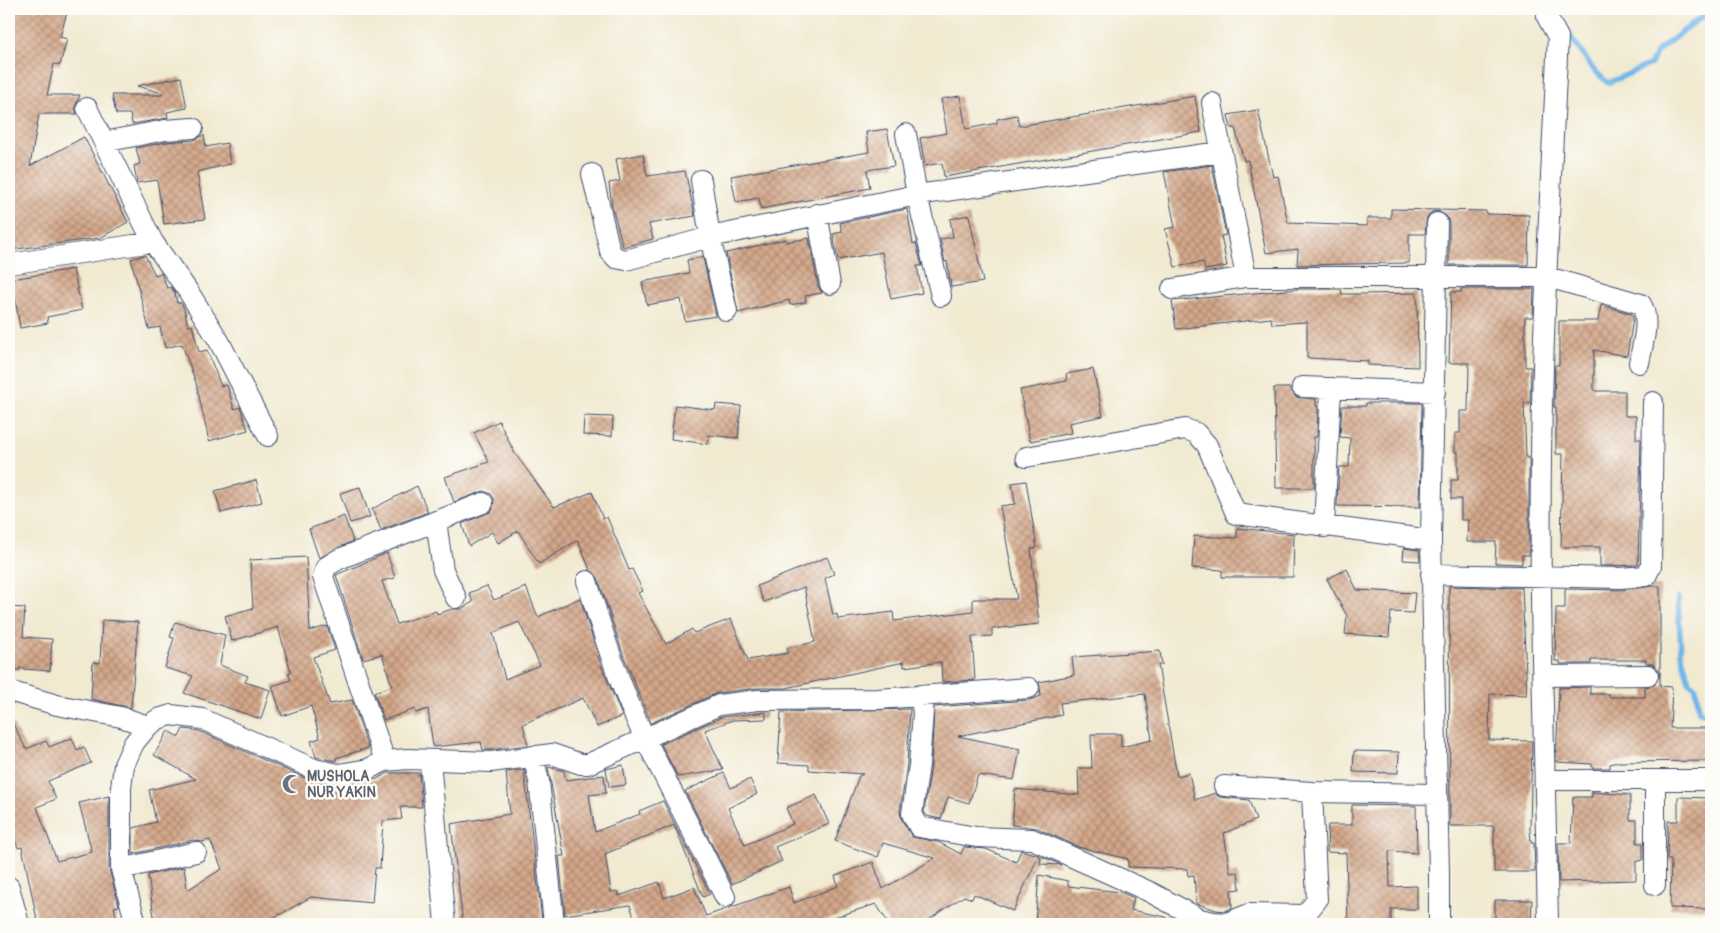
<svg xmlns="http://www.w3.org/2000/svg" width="1720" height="933" font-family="Pangolin,sans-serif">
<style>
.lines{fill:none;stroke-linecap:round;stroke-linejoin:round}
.stream{stroke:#72b6e8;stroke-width:5.5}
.building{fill:url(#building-cross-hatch);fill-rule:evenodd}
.street-casing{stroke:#3b4b6f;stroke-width:22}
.street{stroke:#fff;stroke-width:20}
.labels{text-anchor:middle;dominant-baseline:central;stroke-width:5;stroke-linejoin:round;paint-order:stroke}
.worship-label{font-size:14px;font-weight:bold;fill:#5b616d;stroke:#fdfcf7;text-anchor:start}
</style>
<defs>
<pattern id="building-cross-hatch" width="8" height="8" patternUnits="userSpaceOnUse" patternTransform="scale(1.25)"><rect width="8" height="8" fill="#d4a789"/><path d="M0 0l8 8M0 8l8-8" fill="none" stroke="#ab8873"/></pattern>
</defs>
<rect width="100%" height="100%" fill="#fdfcf7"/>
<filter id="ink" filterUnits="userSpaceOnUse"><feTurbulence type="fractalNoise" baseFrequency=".02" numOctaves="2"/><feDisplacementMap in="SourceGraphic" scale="10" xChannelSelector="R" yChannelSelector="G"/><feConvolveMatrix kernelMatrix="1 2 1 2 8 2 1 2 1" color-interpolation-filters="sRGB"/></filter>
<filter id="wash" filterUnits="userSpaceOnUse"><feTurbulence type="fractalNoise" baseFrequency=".0096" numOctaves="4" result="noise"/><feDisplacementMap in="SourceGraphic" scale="20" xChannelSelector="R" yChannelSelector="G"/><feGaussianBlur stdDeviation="1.12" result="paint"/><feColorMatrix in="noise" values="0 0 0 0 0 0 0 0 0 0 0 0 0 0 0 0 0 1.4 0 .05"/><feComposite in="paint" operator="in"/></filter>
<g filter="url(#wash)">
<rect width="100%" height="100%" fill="#f1ead1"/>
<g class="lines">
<!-- stream -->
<path class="stream" d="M1562 24 1593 69 1608 83 1651 64 1657 51 1711 10
M1678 598 1681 652 1689 682 1696 688 1699 712 1711 714"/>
</g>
<g id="blocks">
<!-- building -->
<path class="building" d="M9 9H68L60 37 67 39 60 65 54 64 47 95H80L75 107 77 114H39L30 166 84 137 128 222 100 238 9 250Z
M181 77 187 108 167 112 168 118 132 124 130 114H116L112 95H162V93L137 86Z
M960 96 966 129 997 123V119L1017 115 1019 126 1195 96 1201 132 944 177 942 163 925 166 920 138 947 133 941 99Z
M1258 110 1273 177 1278 176 1288 223 1367 226V218H1391V209L1486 211V214L1529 215 1528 265H1449V223L1447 217 1438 211 1432 212 1427 217 1425 234H1409V263L1297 265 1298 249 1266 253 1248 160 1244 161 1235 128H1231L1228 115Z
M887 129 894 166 867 170 870 188 761 209 759 198 736 202 731 176 869 152 866 132Z
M204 135 206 147 227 143 230 164 197 172 205 219 164 224 157 180 137 183 134 166 140 164 136 148 167 142 194 140Z
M643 154 647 176 685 171 695 216 649 224 653 239 623 247 612 207 609 183 620 181 616 159Z
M1212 165 1226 235 1221 236 1227 266 1205 270 1203 262 1175 267 1165 229 1175 227 1164 172Z
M907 209 913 244 916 243 922 266H917L922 293 891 299 882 252 838 260 833 234 842 232 840 223Z
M969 215 983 282 951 287 947 261 945 262 940 239 953 237 950 219Z
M809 238 818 286 822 293 805 296 806 302 790 305 789 300 738 313 726 253 786 239V242Z
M145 255 155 275 161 273 167 288 171 287 175 293 177 303H181L184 308 188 326 192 325 199 352 207 350 221 386 227 385 234 409 240 407 248 430 209 441 196 383 182 344 165 348 160 327 149 329 131 259Z
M703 257 716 316 685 321 681 299 647 305 642 282 689 273 687 260Z
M73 269 82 310 47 317 48 323 20 328 12 279Z
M1297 289H1341L1342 294H1360L1417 293 1418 367 1368 365V361L1307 358V322L1272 324 1271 318 1176 329 1172 301Z
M1461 289H1534L1533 317H1525V367H1531L1530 403H1524L1526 458H1529V555H1522V564L1495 563 1496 542H1467L1468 520H1461V499H1451V480H1458V452H1455V433H1460V411H1468L1469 363H1449L1451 292H1461Z
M1601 305 1632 314 1633 319 1627 356 1594 350V389L1595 391H1625V416H1636V439H1641L1638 565 1600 566V547H1561L1563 454H1556V407H1554L1555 365H1559V321H1598Z
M1093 369 1103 416 1069 423 1071 433 1030 441 1020 390 1067 381 1066 374Z
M1274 388H1290L1296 397 1316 399V406H1318L1317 437H1314V488H1276Z
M1366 403H1422L1420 507 1337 506 1339 467H1349L1350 438 1340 437 1342 406H1366Z
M716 404 741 406 738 438 709 435 708 444 671 439 675 405 715 410Z
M584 416 613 417 612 436 583 435Z
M499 421 514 452 554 507 592 492 603 519 607 517 629 570 632 569 643 591 638 593 666 644 692 629 694 633 731 619 748 660 788 653 787 648 815 642 804 587 764 602 757 586 827 557 834 574 825 578 833 615 837 614 838 619 893 612 894 621 973 611V599H1017L1000 506 1015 504 1012 483 1026 481 1037 548 1031 549 1039 624 992 629V636L972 637 975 680 942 682 941 662 904 667V662L786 688H757L717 693 651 723 624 657 598 578 590 570 578 540 539 564 518 531 498 543 492 532 469 546 462 524 492 511 494 499 491 494 484 491 454 502 445 477 489 462 474 433Z
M256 480 262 502 221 513 215 491Z
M417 486 428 512 381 530 372 509Z
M360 487 370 517 350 523 340 493Z
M344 516 353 541 319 558 309 529Z
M1237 528 1294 534 1293 577H1222V570L1192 568 1194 536 1237 538Z
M1404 548 1419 550 1420 561 1403 560Z
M387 553 395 578 382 581 397 624 436 611 437 614 452 609H461L473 602 469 593 487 586 494 600 526 587 538 617 580 598 601 665 622 716 597 727 583 698 523 724 528 745 490 750H483L481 742 433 747 428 709 416 713 415 709 384 720 374 692 392 686 382 654 363 659 336 575ZM519 622 540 665 505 679 493 633Z
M306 557 310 631 327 626 335 650 313 657 330 704 352 700 368 748 336 758V761L316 757 311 741 320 738 311 706 282 716 272 686 291 680 288 673 291 672 278 627 232 641 225 616 253 608 250 560Z
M1347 569 1357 590 1415 593 1413 613 1391 612 1389 637 1345 634 1347 616 1327 579Z
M1449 586 1522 588 1527 695 1490 694 1489 740 1532 741 1530 830 1531 843H1534L1535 872H1494V826H1450Z
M1653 586H1660V686L1672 687 1670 728H1711V761L1617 762 1610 764V768H1592V764L1556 762 1559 688 1590 687V694H1609V697H1645V687L1654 685 1660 675 1658 669 1653 664 1646 663V660H1591V664H1560V661H1555L1556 608H1565V589L1621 590Z
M9 607 25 608 23 637 52 639 50 671 23 669 20 667V670H9Z
M102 620 138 622 131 708 91 699 93 662 100 663Z
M175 622 225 635 220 665 248 676 245 682 270 690 261 719 184 693 193 676 165 668 174 638 170 637Z
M1160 651 1162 665H1158L1177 776 1189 773 1195 800 1215 793 1219 797 1249 800 1256 820 1224 833 1230 873 1238 872 1240 889 1231 890 1232 908 1225 911 1216 910 1196 903 1194 875 1188 876 1187 869 1128 867V859L1078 847 1037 828 1012 825 1015 789 1079 795 1078 768H1092L1091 734H1121V747L1152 740 1145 694 1060 703 1062 715 958 736 1020 749 1014 780 978 775 969 803 948 797 941 819 927 816 924 812 931 766 934 707 1030 700 1041 696 1039 682 1074 675 1072 657Z
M910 709 907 764 900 812 902 820 912 837 938 842 961 854 964 847 986 849 1016 862 1021 850 1039 855 1013 911 974 894 972 899 964 896 923 924H889L876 904 814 924H678L677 920 662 924H636L630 905 565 915 559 856H564L548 767 564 771 566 780 604 775 606 793 589 795 595 832 640 814 639 811 663 801 710 894 703 897 674 825 605 854 611 892 618 891 619 896 659 882 664 898 694 887 706 916 789 887 794 903 838 886 835 876 873 862 883 889 935 858 883 843 878 857 835 841 859 776 863 774 809 770V765L778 763 781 712Z
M766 712V719L733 720 705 730 723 770 678 777 661 744 722 717Z
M9 716 26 749 46 741 49 747 72 738 77 750 84 747 91 763 48 781 56 799 37 807 57 861 92 852 79 803 109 796V869L119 906 114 907 118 924H38L22 847 18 848 9 823Z
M183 729 199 731 309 780 337 786 377 779 388 773H419L422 807H400L402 819 383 821 380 868H375L372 903 311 897 263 924H155L148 875 184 867 187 890 222 869 210 840 202 842 193 840 133 854V828L156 822 149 790 196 779 154 755 168 731 179 737Z
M1354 751 1399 752 1398 773 1353 772Z
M623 765 626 785 609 787 606 769Z
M524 770 542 920 510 924H463L451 824 510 814 506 772Z
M724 773 731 788 750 779 757 794 728 808 745 845 793 824 786 808 816 795 829 824 775 847 782 861 732 884 685 791Z
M1592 792 1630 795V820H1637V843H1643V860L1636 862V880L1559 882 1558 843H1571L1573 797H1592Z
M1678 797 1711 798V909L1670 908 1671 860H1667L1668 821H1678Z
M1352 805 1416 806 1417 853 1389 851 1390 887 1417 886V909H1391V924H1348L1346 853 1327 852 1328 825H1352Z
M1041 856 1061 865 1040 864Z
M1039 875 1068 881V886L1120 892 1134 898 1131 910 1166 917V924H1112L1070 920V924H1035Z
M1495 900H1532L1531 924H1495Z"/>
</g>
</g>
<g filter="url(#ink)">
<use href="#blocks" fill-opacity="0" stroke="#3b4b6f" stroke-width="1"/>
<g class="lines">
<defs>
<path id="street" d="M1547 9V17L1558 37C1551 177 1543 317 1541 456 1539 612 1545 768 1548 924
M1212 103 1246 277
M87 108 153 242 188 291 219 341 268 436
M906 134 917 195 941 296
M104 142 165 130 193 128
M592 174 610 251 616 258 626 260 710 237 917 195 1220 152
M701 180 710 237 727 311
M817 214 830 284
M1437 223 1431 540 1439 872V924
M9 264 153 242
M1172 289 1246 277H1548L1641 304C1651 320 1642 346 1639 363
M1302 387 1435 392
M1026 457 1185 429 1196 433 1207 445 1236 514 1431 540
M436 521 443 570 456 598
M1324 527 1331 388
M1431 574 1620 578 1646 576 1651 566 1653 402
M587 581C603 634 620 688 645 738 671 791 699 843 725 897
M1543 676 1648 675
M9 691 57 705 121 717 148 726
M920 695 923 712 919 765 912 814 919 827 976 837 1032 839 1150 892 1200 919 1214 922 1227 923 1249 914 1305 915 1317 900 1312 792
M533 756 539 781 554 924
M385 761 323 577 326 567 339 559 483 503
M430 761 445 924
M1545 780H1711
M1655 780V885
M1224 786 1312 792 1437 794
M121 869 196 852
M9 887 19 924
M136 924 121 869V788L124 765 134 743 148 726 158 719 171 715 202 719 314 769 339 774 368 769 385 761 408 759 491 762 552 754 581 764H588L719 705 758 700 878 699 1029 688"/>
</defs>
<!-- street casing -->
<use href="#street" class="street-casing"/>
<!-- street -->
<use href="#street" class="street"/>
</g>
</g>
<!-- icons -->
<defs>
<symbol id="mosque-bare" viewBox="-9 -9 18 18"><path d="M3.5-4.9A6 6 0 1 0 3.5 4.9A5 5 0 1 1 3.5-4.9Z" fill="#6b7280" stroke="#fdfcf7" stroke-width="2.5" paint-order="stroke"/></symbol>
</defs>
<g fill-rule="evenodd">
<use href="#mosque-bare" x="278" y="770" width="28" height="28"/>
</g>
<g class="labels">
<!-- worship labels -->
<g class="worship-label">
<text x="307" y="776">MUSHOLA<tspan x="307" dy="16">NUR YAKIN</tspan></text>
</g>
</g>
<!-- margin -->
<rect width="1720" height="933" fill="none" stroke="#fdfcf7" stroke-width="30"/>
</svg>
